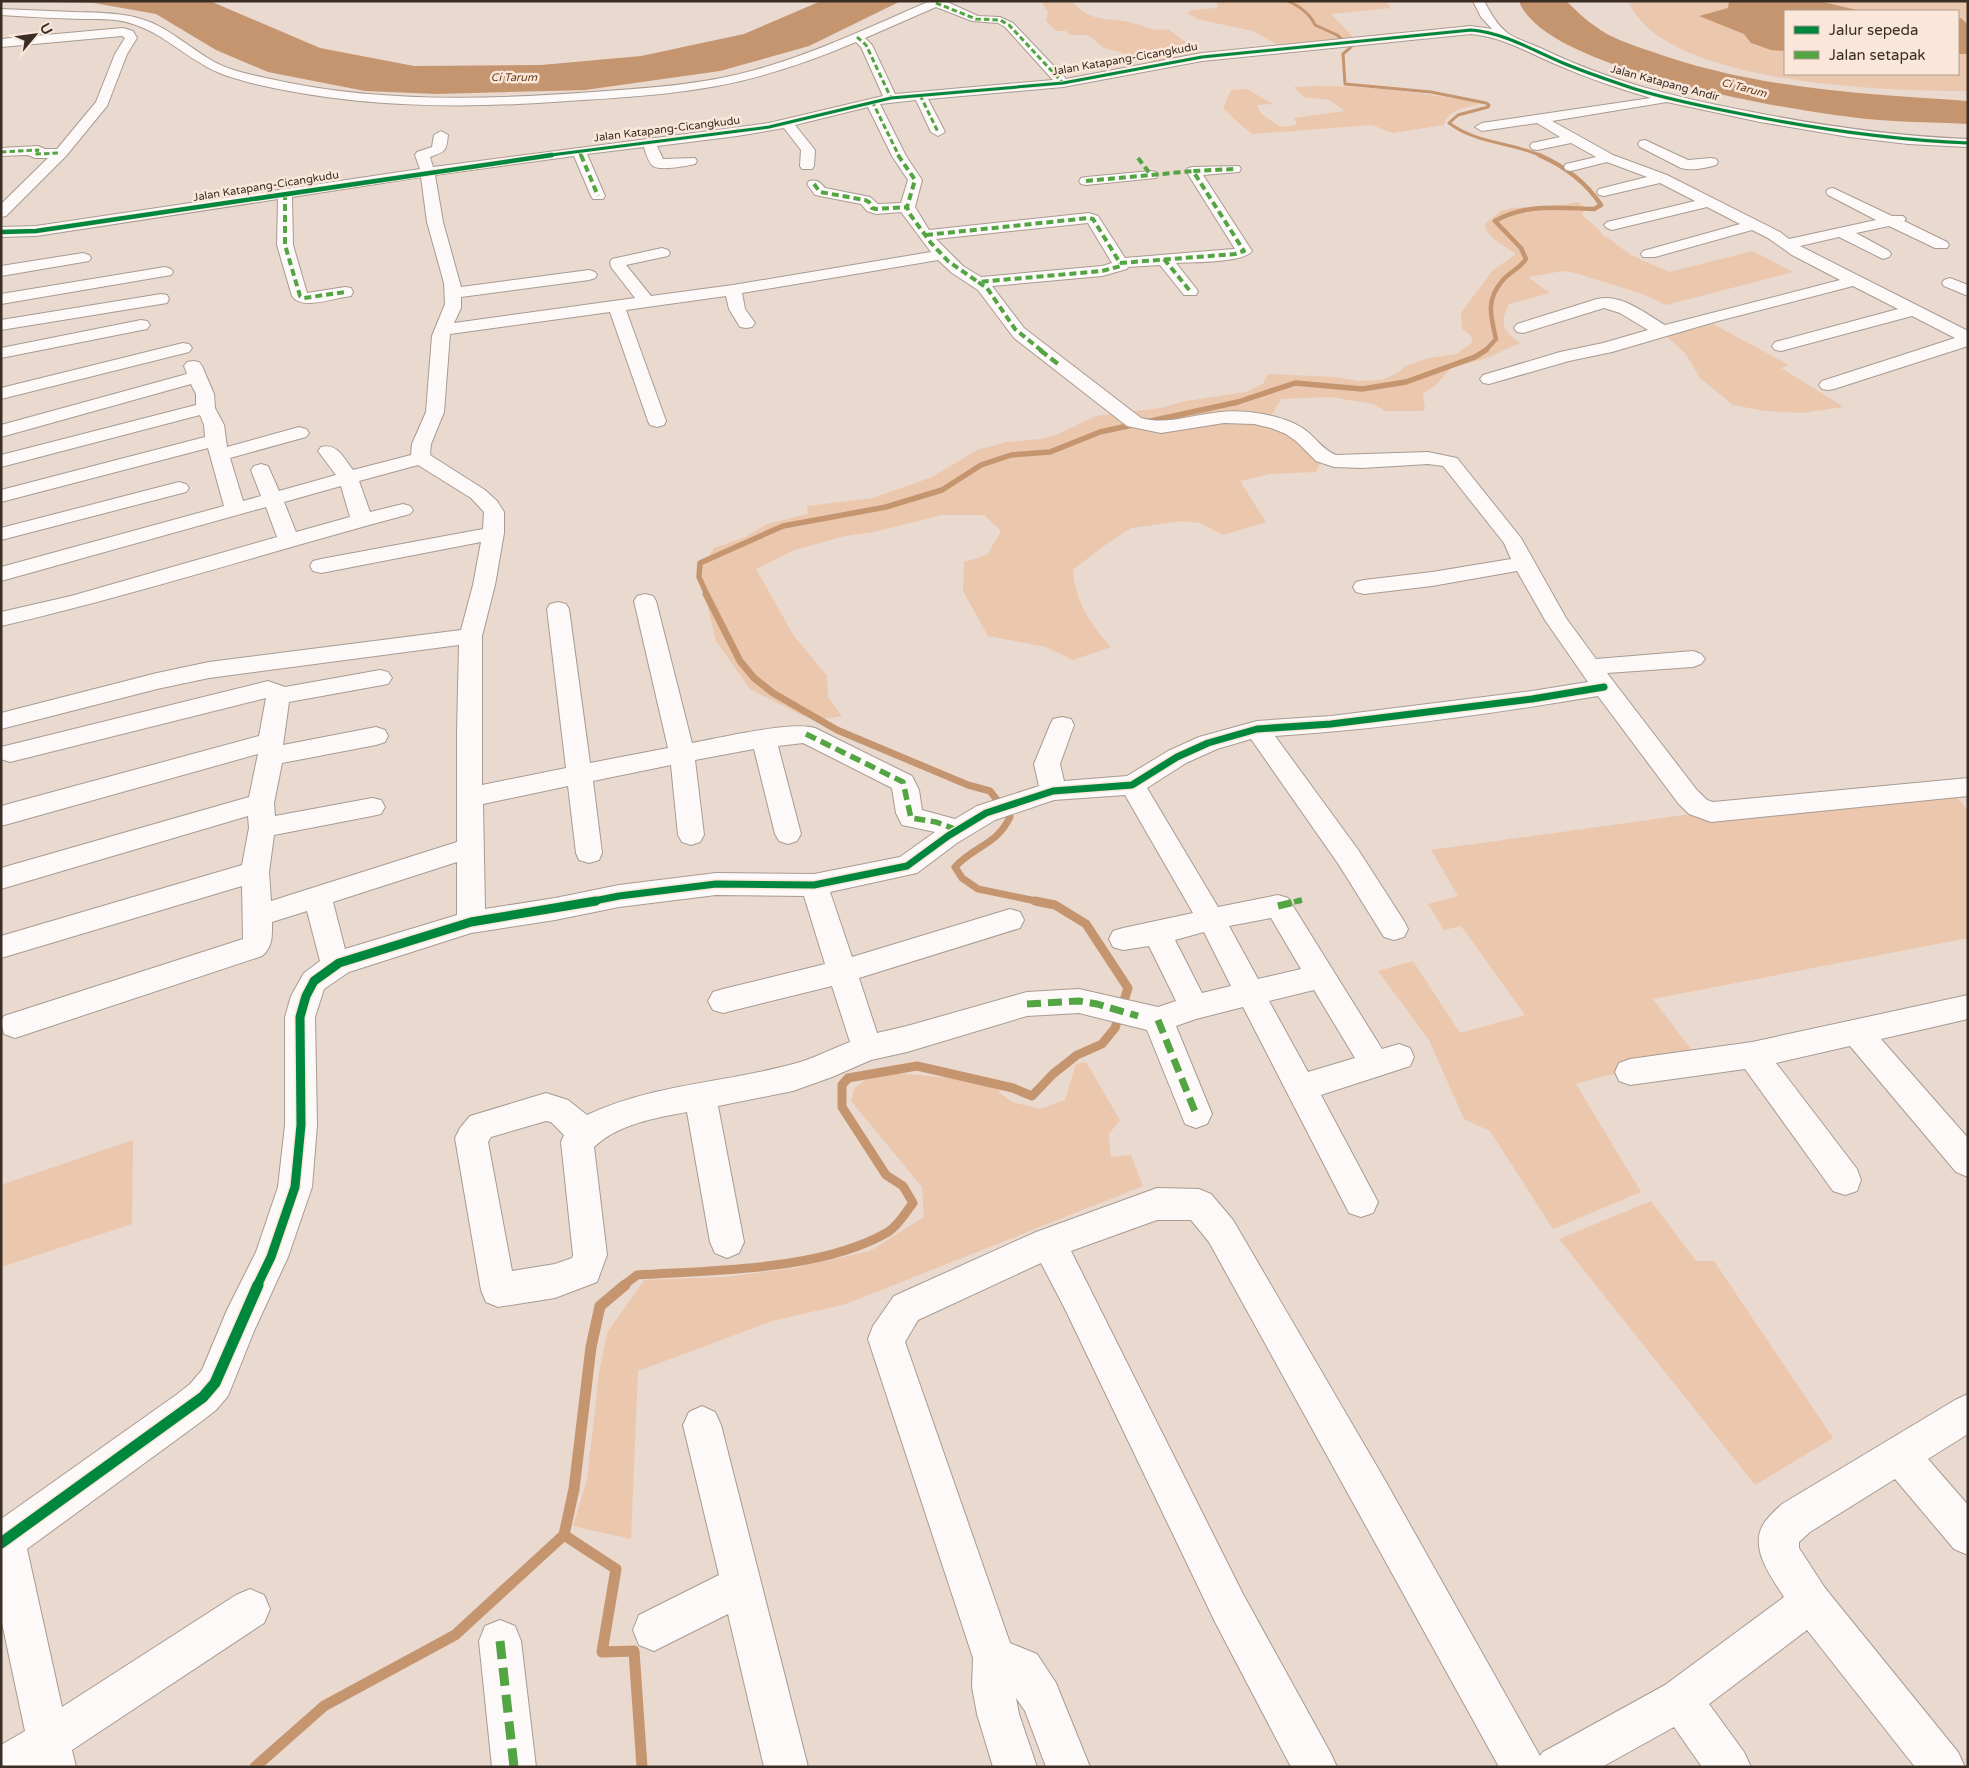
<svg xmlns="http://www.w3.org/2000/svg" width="1969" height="1768" font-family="'Varela Round',sans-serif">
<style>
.green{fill:#ebc7ae;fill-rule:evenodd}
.water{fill:#c59570}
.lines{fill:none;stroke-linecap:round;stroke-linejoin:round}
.stream-far5{stroke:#c59570;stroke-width:3}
.stream-far4{stroke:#c59570;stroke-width:4.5}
.stream-far3{stroke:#c59570;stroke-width:5.5}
.stream-far2{stroke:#c59570;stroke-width:7}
.stream-far1{stroke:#c59570;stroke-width:9}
.stream{stroke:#c59570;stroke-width:11}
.minor-casing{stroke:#a89b92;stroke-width:2}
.minor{fill:#fcf9f8;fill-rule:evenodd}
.quiet-far5{stroke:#53a442;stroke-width:3;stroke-dasharray:5.5 3;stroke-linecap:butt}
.quiet-far4{stroke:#53a442;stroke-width:4;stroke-dasharray:7 4;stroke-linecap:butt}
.quiet-far3{stroke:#53a442;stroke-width:4.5;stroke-dasharray:9 4.5;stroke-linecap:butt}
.quiet-far2{stroke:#53a442;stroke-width:5.5;stroke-dasharray:11 5.5;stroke-linecap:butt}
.quiet-far1{stroke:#53a442;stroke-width:7;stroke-dasharray:14 7;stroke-linecap:butt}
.quiet{stroke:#53a442;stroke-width:9;stroke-dasharray:18 9;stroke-linecap:butt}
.cycleway-far4-casing{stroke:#fae7da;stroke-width:4.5}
.cycleway-far3-casing{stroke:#fae7da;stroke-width:6}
.cycleway-far2-casing{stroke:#fae7da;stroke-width:10}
.cycleway-far1-casing{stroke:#fae7da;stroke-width:12}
.cycleway-casing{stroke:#fae7da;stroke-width:14}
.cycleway-far4{stroke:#00873e;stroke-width:3}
.cycleway-far3{stroke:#00873e;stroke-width:4.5}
.cycleway-far2{stroke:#00873e;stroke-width:7}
.cycleway-far1{stroke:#00873e;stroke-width:9}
.cycleway{stroke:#00873e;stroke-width:11}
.labels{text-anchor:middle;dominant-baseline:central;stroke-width:5;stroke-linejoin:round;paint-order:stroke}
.far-street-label{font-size:11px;fill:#392d24;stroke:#fae7da}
.far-water-label{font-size:11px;font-style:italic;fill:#663b17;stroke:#fae7da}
</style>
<rect width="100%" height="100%" fill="#ead9ce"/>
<!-- green -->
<path class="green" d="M1041 1H1071C1095 25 1106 16 1133 23 1148 27 1152 32 1168 29L1202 54 1156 62 1104 48 1088 35H1070L1066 31H1056L1046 21 1048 12Z
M1216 1H1385L1391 8 1331 14 1355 39 1278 45 1253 31 1201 20 1188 14 1191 10 1216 8 1218 6Z
M1628 1H1968V91C1886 91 1711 84 1648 28 1641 22 1632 10 1628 1ZM1785 11H1958V74H1785Z
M1316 86C1371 86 1427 93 1481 103 1468 108 1447 109 1444 125L1392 133 1372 125 1253 134 1243 127 1223 108C1225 104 1230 93 1231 90L1247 89 1273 104 1257 105 1261 114 1281 127 1297 125 1294 118 1345 111 1329 100 1304 97 1294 87Z
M1578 202 1585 208 1582 215 1600 231 1602 235 1608 238 1631 255 1669 272 1753 251 1793 272 1666 305 1643 294 1575 273 1563 271 1528 277 1550 293 1509 304C1499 324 1503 331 1520 343L1487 358 1451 368 1435 386 1423 393 1425 409 1422 411H1385L1374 404 1330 397 1281 399 1270 418C1292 426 1310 433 1326 451L1316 472 1270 474 1240 481 1266 522 1223 535 1200 523 1183 521 1131 528 1105 545 1073 570C1075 601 1090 624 1111 647L1073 660 1046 647 988 636 963 591 964 562 987 555 1001 531 984 515H942L873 532 845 536 795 550 756 569 794 636 827 676 828 697 842 716 818 720 803 716 750 689 716 641 703 588 702 567 714 548 745 537 767 524 808 514 807 506 873 498 932 477 977 450 1007 442 1040 439 1056 435 1096 416 1160 408 1186 401 1246 392 1264 383 1265 379 1269 374 1334 377 1360 381 1382 380 1399 372 1406 366 1429 358 1457 354 1473 342 1471 336 1462 329 1461 313 1492 271 1516 254C1505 245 1487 239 1485 224L1501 211 1511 208 1558 206Z
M1713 324 1789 365 1781 368 1844 407 1802 413 1765 411 1733 405 1700 378 1685 353 1666 336Z
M1954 793 1968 811V938L1653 999 1693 1052 1576 1084 1641 1192 1553 1229 1490 1131 1464 1119 1429 1040 1378 971 1413 961 1460 1033 1525 1015 1461 926 1444 930 1428 904 1458 896 1431 850 1684 815Z
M1086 1062 1120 1120 1109 1134 1111 1157 1131 1155 1143 1186 846 1304 772 1321 638 1371 631 1539 573 1526 587 1480 599 1373 607 1333 644 1280 725 1277 795 1268 870 1251 924 1217 922 1187 851 1101 854 1089 865 1080 895 1073 993 1082 1001 1094 1012 1102 1040 1109 1065 1100 1076 1064Z
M133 1140 132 1224 1 1267V1185Z
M1651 1201 1696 1261H1714L1833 1438 1755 1485 1559 1239Z"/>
<!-- water -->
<path class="water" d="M1 1H210L320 48 414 66 541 65 641 56 744 34 821 1H901L809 46 720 71 585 90 437 94 365 91 268 72 216 50 156 14 94 3Z
M1519 1H1566C1575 9 1584 19 1595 26 1610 38 1632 45 1650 51 1751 88 1861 94 1968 101V124C1929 122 1889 122 1850 117 1784 109 1543 69 1519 1Z
M1729 1H1819L1861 11H1785V51L1771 50 1751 43 1744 34 1699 16 1728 8Z
M1961 18 1968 25V54H1958V19Z"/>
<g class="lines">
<!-- stream-far5 -->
<path class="stream-far5" d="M1288 1C1299 6 1310 14 1315 25L1337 35 1351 47 1343 54 1345 84 1431 92 1486 103 1489 105 1488 107 1458 115 1449 123C1477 144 1511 142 1542 156"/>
<!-- stream-far4 -->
<path class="stream-far4" d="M1485 351 1496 339C1491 317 1485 300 1503 280 1510 272 1520 268 1526 259L1521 248 1495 221C1526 203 1560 208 1594 209L1601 205C1586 182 1564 166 1539 155"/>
<!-- stream-far3 -->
<path class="stream-far3" d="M707 595 699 577 700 563 783 526 886 507 942 490 981 465 1011 455 1050 452 1100 432 1238 402 1295 383 1362 389 1406 382 1475 357 1486 350"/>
<!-- stream-far2 -->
<path class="stream-far2" d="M706 594 740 661 754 678 773 693 837 730 968 785 990 791 1010 817C996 846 975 845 955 867L962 878 978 889 1041 902"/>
<!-- stream-far1 -->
<path class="stream-far1" d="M623 1286 637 1275C714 1270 821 1271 888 1232 898 1226 906 1212 913 1203L903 1186 886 1175 842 1107V1085L848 1078 917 1066 1013 1088 1032 1096 1053 1074 1077 1055 1102 1044 1115 1028 1128 988 1086 924 1055 905 1035 901"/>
<!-- stream -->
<path class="stream" d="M564 1535 616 1569 602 1652 634 1651 642 1767
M255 1767 324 1706 455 1635 564 1535 574 1489 591 1347 600 1306 625 1285"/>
<defs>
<path id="minor" d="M930 1H945L978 16 1000 17 1013 23 1066 79 1202 53 1471 26 1492 29 1481 17 1473 1H1484C1490 12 1498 27 1509 34 1520 41 1535 45 1547 51 1609 81 1675 97 1742 110 1817 125 1892 136 1968 139V147L1908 144 1849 137 1760 122 1667 102 1552 121 1613 155 1667 175 1780 232 1789 239 1876 220 1828 195 1826 192 1828 189 1833 188 1892 216H1903L1906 219 1904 221 1947 242 1949 245 1947 248H1935L1889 226 1856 233 1889 251 1891 254 1889 257 1883 259 1839 237 1800 246 1968 331V346L1834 389 1828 390 1822 389 1819 385 1822 381 1955 338 1912 316 1781 351 1775 350 1772 346 1775 342 1898 309 1853 286 1718 321 1612 352 1569 361 1489 384 1483 383 1480 379 1483 375 1560 352 1603 343 1648 330 1620 313 1604 308 1523 333 1517 332 1514 328 1517 324 1597 299C1621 293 1646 314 1665 325L1840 280 1792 255 1768 238 1752 230 1655 257H1643L1641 254 1643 251 1740 224 1707 207 1612 230 1607 228 1604 225 1607 222 1695 201 1660 183 1604 196 1599 195 1597 192 1599 189 1647 177 1607 162 1571 171 1566 170 1564 167 1566 164 1596 157 1571 143 1537 150 1532 149 1530 146 1532 143 1560 137 1537 123 1482 131 1475 127 1482 123 1651 98C1620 89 1590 79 1560 66 1530 54 1504 37 1471 34L1202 61 1063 87 928 99 945 132 938 136 931 132 916 100 880 104 906 156 922 180 915 207 929 230 1089 213 1098 216 1125 258 1233 249H1235L1186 171 1188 168 1193 167 1239 166 1241 169 1239 172 1203 175 1252 251C1244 263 1191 262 1176 263L1198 291 1196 295H1184L1160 265 1128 267 1127 269 1102 276 992 286 1024 328 1141 418C1166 425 1188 416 1213 413 1230 410 1247 411 1263 414 1279 417 1297 422 1309 433 1318 441 1324 450 1336 455L1428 452 1457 458 1521 538 1566 618 1596 659 1693 651 1701 654 1705 659 1701 664 1693 667 1607 673 1696 789 1707 800 1713 802 1968 778V796L1711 822 1689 814 1678 803 1598 696C1491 714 1383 729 1275 736L1359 851 1404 921 1408 929 1404 937 1394 940 1384 937 1339 865 1251 739 1217 749 1186 763 1147 788 1218 907 1278 895 1288 898 1382 1049 1399 1044 1410 1048 1414 1057 1410 1066 1321 1095 1378 1202 1373 1213 1361 1217 1349 1213 1243 1007 1196 1019 1176 1026 1212 1114 1207 1124 1196 1128 1185 1124 1147 1030 1079 1013 1027 1016 907 1052 871 1060 832 1077 793 1091 718 1106 744 1242 739 1253 727 1258 715 1253 710 1242 687 1112C655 1118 618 1124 594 1147L607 1255 597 1282 555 1298 498 1307 486 1302 481 1290 455 1138 460 1128 470 1116 546 1093 568 1100 587 1115C653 1084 724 1083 793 1064 813 1059 831 1049 850 1042L832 986 723 1013 713 1010 708 1001 713 992 723 989 825 964 804 896 716 895 619 907 555 920 471 933 349 972 324 989 315 1017 317 1125 312 1187 288 1257 254 1331 228 1396 216 1410 202 1421 27 1549 62 1707 236 1595 250 1589 264 1595 270 1609 264 1623 72 1750 76 1767H1V1745L25 1731 1 1618V1519L176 1395 190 1384 202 1370 227 1310 256 1252 278 1187 285 1125V1017L291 996 304 973 320 961 307 911 272 922C272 936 273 947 262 956L15 1038 4 1034 1 1022 4 1016 243 939 242 886 1 958V936L242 865 249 828 248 816 1 889V868L249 797 258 754 1 826V806L259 736 266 698 10 762 1 759V747L268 681 285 687 380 670 388 672 392 678 388 684 289 702 283 745 376 727 385 730 388 736 385 742 376 745 282 763 274 803 275 816 372 798 381 800 385 807 381 814 372 816 274 835 269 872 271 901 457 842V732L459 645 209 678 157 689 1 729V713L157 673 209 662 461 630 473 585 481 542 321 573 313 571 310 566 313 561 321 559 483 529 484 512 471 498 418 465 359 481 370 512 403 504 410 506 413 510 410 514C274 550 139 594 1 626V612L71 596 277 537 266 507 1 581V567L224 506 208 448 1 502V490L205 437 204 425 200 415 1 467V455L196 405V394L191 384 1 437V425L187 374 184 366 187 362 193 361 199 362 202 366 214 394 215 408 224 425 227 447 299 427 306 429 309 433 306 437 230 458 243 501 261 496 251 470 254 466 261 464 268 466 279 491 336 475 318 451 321 447C338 443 344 459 353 470L411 455 412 444 426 412 432 336 445 304 444 283 427 222 421 177 292 197 293 245 307 293 345 287 351 288 353 292 351 296 345 297C331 299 301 310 292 296L277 245 278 199 36 236 1 237V227L36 226 420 169 415 155 417 152 432 147 434 135 441 131 448 135C446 152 446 151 430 157L433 167 769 123 883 96 861 47 856 42C811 61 765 77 717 86 668 95 617 98 568 101 461 109 355 108 251 83 234 78 217 74 202 64 179 51 159 32 133 24 117 18 98 19 81 19 54 18 28 17 1 15V9C25 10 49 11 74 12 99 13 125 12 150 22 172 31 190 48 211 60 228 70 247 74 266 78 373 103 483 100 593 92 647 88 702 85 755 70 816 53 872 26 930 1ZM936 7 972 21 998 23 1005 27 1053 80 895 94 872 45 865 38ZM868 107 892 156 908 180 901 203 878 204 870 197 825 188C820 182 817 179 809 181L807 184 815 195 861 204 867 211 876 214 901 212 931 252 733 285 651 296 626 265 668 256 670 253 668 250 662 248 612 259 610 262 611 267 635 298 454 323 461 308V297L589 280 595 278 597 275 595 272 589 270 461 287 443 222 435 175 574 156 591 196 593 199H603L605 196 587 154 644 147C646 153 648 162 653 166 660 171 687 166 695 164L697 161 695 158 663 159 657 146 737 136 784 128 801 150 800 166 802 169H812L814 166 815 150 795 125ZM1088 223 1112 263 1102 266 981 277 963 266 936 239ZM938 260 952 273 978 290 1014 338 1127 426 1161 433 1224 423 1254 424 1271 428 1286 434 1297 442 1316 461 1334 467 1362 468 1428 464 1443 466 1504 543 1511 559 1432 572 1364 580 1356 582 1353 587 1356 592 1364 594 1432 586 1517 571 1545 620 1588 682 1532 691 1331 716 1257 721 1199 737 1168 751 1127 776 1064 781 1060 764 1074 725 1071 719 1062 717 1053 719 1050 725 1034 764 1039 786 977 806 955 819 922 810 919 790 912 776 815 728C790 721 720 738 692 743L656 601 653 596 645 594 637 596 634 601 668 748 590 763 569 609 566 604 558 602 550 604 547 609 566 768 482 785V636L495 585 504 533V512L497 501 485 490 430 455 431 444 444 412 450 334 610 312 648 421 650 425 657 427 664 425 666 421 626 310 726 296 729 309 740 327 746 328 752 327 755 323 745 309 742 293ZM341 486 350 517 296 532 284 502ZM803 743 892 788 896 813 902 825 935 832 900 857 814 874 716 873 619 885 555 898 485 909 483 804 568 786 576 853 579 860 589 863 599 860 602 853 593 781 671 765 678 835 682 842 691 845 700 842 704 835 695 760 754 749 775 834 779 841 788 844 797 841 801 834 778 746ZM1125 795 1193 913 1123 928 1113 931 1109 939 1113 947 1123 950 1149 946 1176 1001 1158 1007 1079 989 1027 992 907 1026 877 1033 859 978 1020 928 1024 920 1020 912 1010 909 852 957 830 892 917 873 957 843 995 820 1054 800ZM457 862V915L345 949 333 902ZM1271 918 1301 969 1258 979 1229 926ZM1204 932 1231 986 1202 993 1175 940ZM1314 990 1355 1058 1308 1072 1269 1001ZM546 1121 551 1122 564 1135 561 1142 573 1255 572 1258 555 1264 512 1271 488 1142 491 1137Z
M123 28 133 31 137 38 127 54 107 106 66 156 6 216 1 217V204L48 158H35L28 155 1 156V148L38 146 45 149H57L96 102 115 54 125 38 122 36 1 47V39Z
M1645 140 1688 160 1711 158 1716 159 1718 162 1716 165C1706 168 1691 171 1681 168L1640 147 1638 144 1640 141Z
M1151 171 1156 172 1158 175 1156 178 1086 185 1081 184 1079 181 1081 178 1086 177Z
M83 253 89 255 91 258 89 261 1 276V266Z
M165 267 171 269 173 272 171 275 1 304V294Z
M1950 278 1968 285V296L1944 286 1942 283 1944 280Z
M161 294 167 295 169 299 167 303 1 330V320Z
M141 320 147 321 150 325 147 329 1 358V348Z
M183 343 189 344 192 348 189 352 1 399V388Z
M179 482 186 484 189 488 186 492 1 540V528Z
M1968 995V1019L1881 1039 1968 1138V1177L1956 1172 1850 1046 1776 1063 1857 1169 1861 1180 1857 1191 1845 1195 1833 1191 1745 1069 1630 1085 1619 1081 1615 1072 1619 1063 1630 1059 1752 1042Z
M1157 1188 1199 1189 1211 1194 1233 1220 1386 1482 1540 1756 1543 1752 1665 1685 1784 1597C1770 1575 1745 1543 1768 1518 1772 1513 1777 1509 1782 1504L1955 1400 1968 1394V1434L1928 1459 1968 1505V1555L1954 1549 1895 1479 1810 1532 1799 1542V1548L1825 1588 1958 1752 1965 1767H1915L1807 1630 1709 1704 1744 1752 1751 1767H1702L1674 1727 1602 1767H1499L1209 1242 1191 1220H1157L1071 1251 1243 1594 1330 1752 1337 1767H1291L1215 1622 1064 1307 1041 1263 918 1320 905 1342 1010 1643 1037 1654 1056 1683 1090 1767H1046L1025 1711 1016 1698 1019 1714 1037 1767H993L977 1714 972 1687 973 1658 868 1339 873 1326 894 1296 1036 1232Z
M702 1406 715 1412 721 1425 808 1767H764L728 1614 654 1651 639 1645 633 1630 639 1615 719 1575 683 1425 689 1412Z
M500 1620 515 1626 521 1641 536 1767H492L479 1641 485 1626Z"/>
</defs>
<!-- minor casing -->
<use href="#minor" class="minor-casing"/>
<!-- minor -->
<use href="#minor" class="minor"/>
<!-- quiet-far5 -->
<path class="quiet-far5" d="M936 3 976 19 1000 20 1009 25 1063 83
M857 37 866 45 891 98
M920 95 938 132
M872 101 899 156
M579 151 581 156
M1 152 38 150 35 154 61 153"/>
<!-- quiet-far4 -->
<path class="quiet-far4" d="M581 155 598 196
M898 155 915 180 907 207 909 213 931 243 948 261 978 282
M1138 158 1151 175 1193 171
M1086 181 1151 175
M814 184 820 192 865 200 869 202 872 208 876 209 907 207
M285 193V245L300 296 304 298 345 292
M926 235 1089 218 1093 219 1120 263
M1164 259 1190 291
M1120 263 1235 254 1244 251 1193 171 1234 169
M1042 351 1015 329 987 288 978 282 1102 271 1121 266 1120 263"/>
<!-- quiet-far3 -->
<path class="quiet-far3" d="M1040 350 1058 364"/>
<!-- quiet-far2 -->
<path class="quiet-far2" d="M806 734 903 782 911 818 936 822 957 830
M1294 902 1302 900"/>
<!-- quiet-far1 -->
<path class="quiet-far1" d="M1278 906 1299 901
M1027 1004 1079 1001 1097 1004 1138 1016
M1158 1020 1196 1114"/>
<!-- quiet -->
<path class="quiet" d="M500 1641 514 1767"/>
<defs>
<path id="cycleway-far4" d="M543 156 769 127 891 98 1063 83 1202 57 1471 30C1505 33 1532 50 1563 63 1587 73 1611 81 1635 89 1670 100 1706 107 1742 114 1817 129 1892 140 1968 143"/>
<path id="cycleway-far3" d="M1 232 36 231 552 155"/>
<path id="cycleway-far2" d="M589 902 619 896 716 884 814 885 907 866 948 836 986 813 1053 791 1132 785 1177 757 1208 743 1257 729 1331 724 1532 699 1604 687"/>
<path id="cycleway-far1" d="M257 1286 271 1257 295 1187 301 1125 300 1017 306 996 314 981 339 963 471 922 596 901"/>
<path id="cycleway" d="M1 1543 203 1397 215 1383 258 1285"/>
</defs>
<!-- cycleway-far4 casing -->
<use href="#cycleway-far4" class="cycleway-far4-casing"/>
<!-- cycleway-far3 casing -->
<use href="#cycleway-far3" class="cycleway-far3-casing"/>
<!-- cycleway-far2 casing -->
<use href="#cycleway-far2" class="cycleway-far2-casing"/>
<!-- cycleway-far1 casing -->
<use href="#cycleway-far1" class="cycleway-far1-casing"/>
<!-- cycleway casing -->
<use href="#cycleway" class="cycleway-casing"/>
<!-- cycleway-far4 -->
<use href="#cycleway-far4" class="cycleway-far4"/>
<!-- cycleway-far3 -->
<use href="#cycleway-far3" class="cycleway-far3"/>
<!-- cycleway-far2 -->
<use href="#cycleway-far2" class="cycleway-far2"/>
<!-- cycleway-far1 -->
<use href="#cycleway-far1" class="cycleway-far1"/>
<!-- cycleway -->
<use href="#cycleway" class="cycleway"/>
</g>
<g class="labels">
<!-- far-street labels -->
<g class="far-street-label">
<text transform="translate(1125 59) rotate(-10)">Jalan Katapang-Cicangkudu</text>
<text transform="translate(1665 83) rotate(15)">Jalan Katapang Andir</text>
<text transform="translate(667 129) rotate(-7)">Jalan Katapang-Cicangkudu</text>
<text transform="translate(266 186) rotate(-9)">Jalan Katapang-Cicangkudu</text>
</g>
<!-- far-water labels -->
<g class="far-water-label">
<text x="514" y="77">Ci Tarum</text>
<text transform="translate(1744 88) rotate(15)">Ci Tarum</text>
</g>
</g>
<!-- border -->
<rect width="1969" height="1768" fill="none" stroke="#392d24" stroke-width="5"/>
<!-- legend -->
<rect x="1784" y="10" width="175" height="65" fill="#fae7da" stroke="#ad9d91"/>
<rect x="1794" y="26" width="25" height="8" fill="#00873e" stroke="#ad9d91"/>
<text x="1829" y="35" font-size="15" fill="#392d24">Jalur sepeda</text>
<rect x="1794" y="51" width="25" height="8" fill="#53a442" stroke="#ad9d91"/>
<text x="1829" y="60" font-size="15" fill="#392d24">Jalan setapak</text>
<!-- north arrow -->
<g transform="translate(35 35) rotate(61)" stroke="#fae7da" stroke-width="4" paint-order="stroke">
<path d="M0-4L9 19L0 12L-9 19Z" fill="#392d24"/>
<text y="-8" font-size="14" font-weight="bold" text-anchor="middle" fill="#392d24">U</text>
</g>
</svg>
